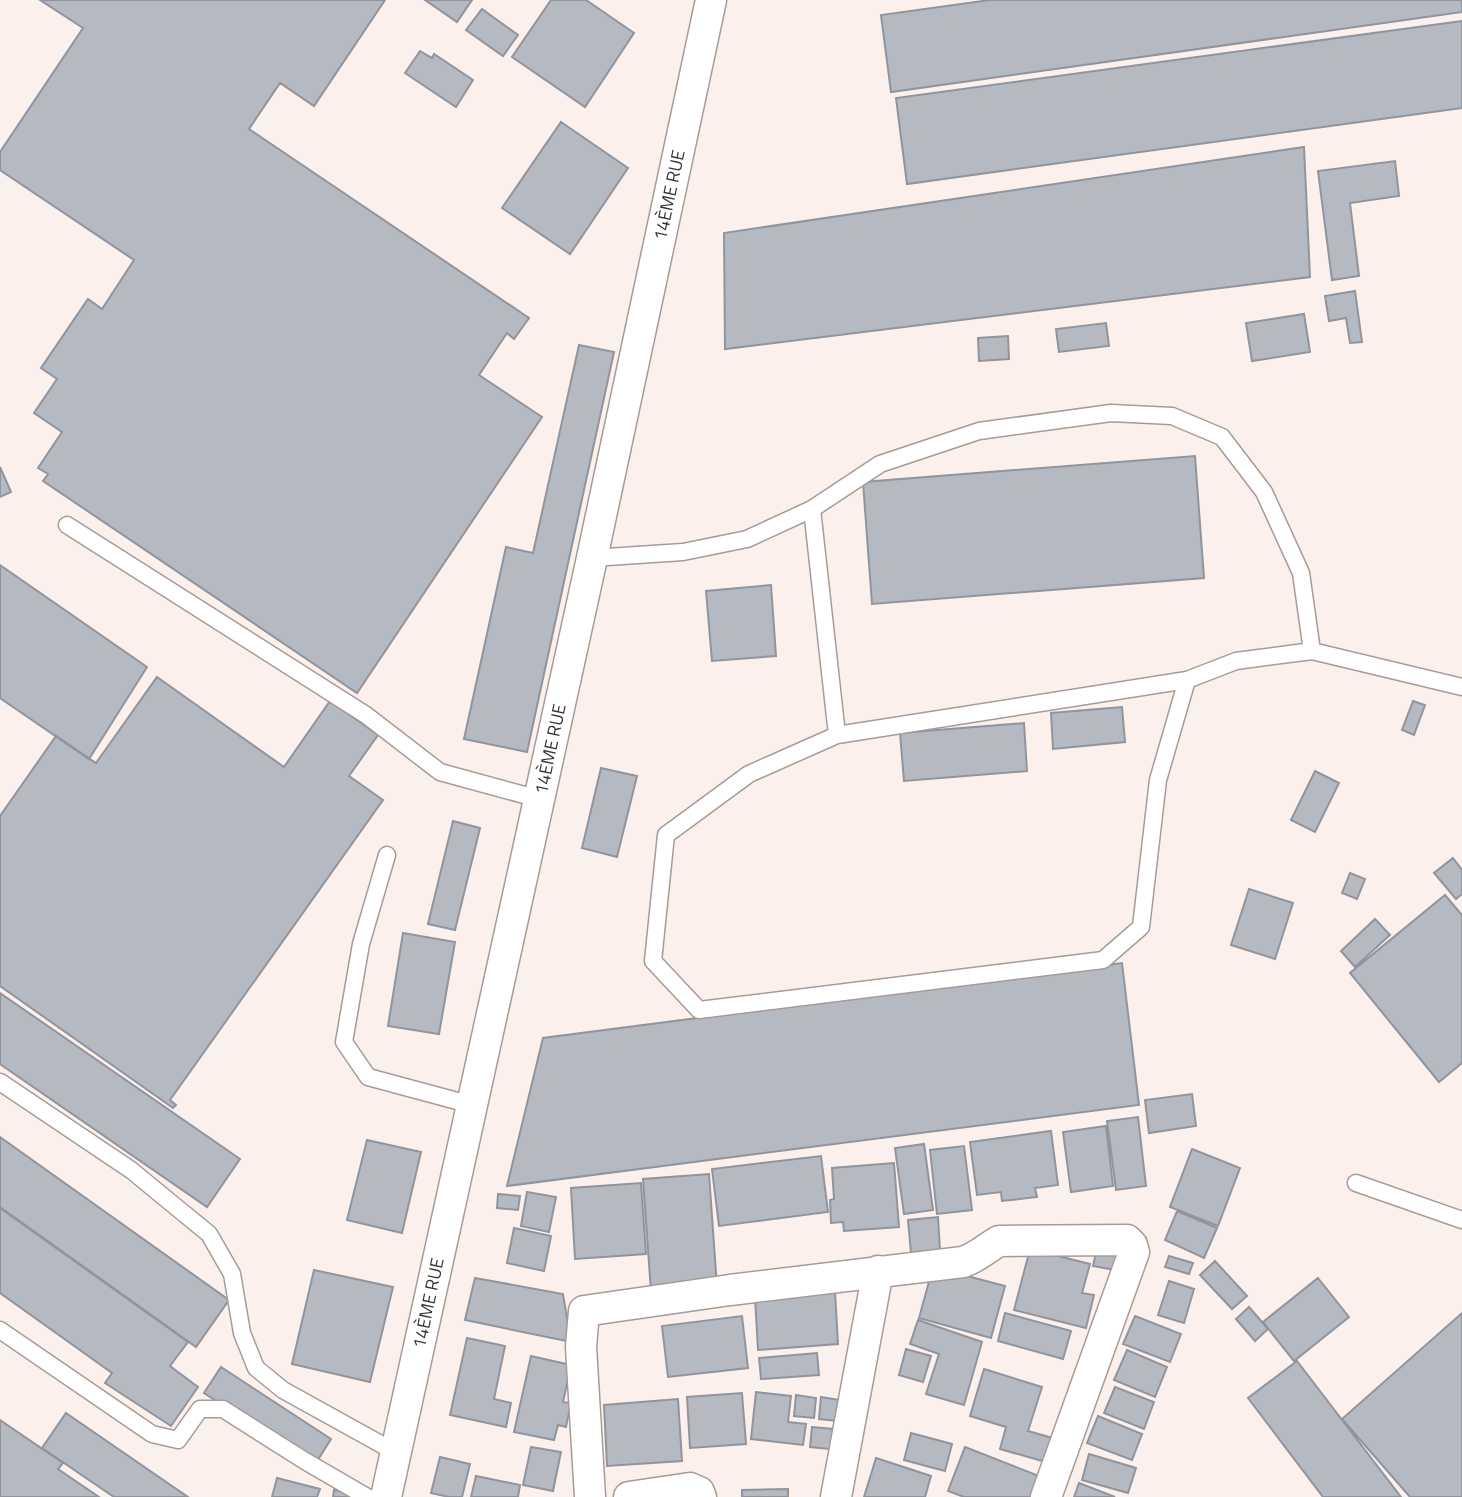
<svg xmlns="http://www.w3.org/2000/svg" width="1462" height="1497" font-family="'Titillium Web',sans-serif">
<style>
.building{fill:#b5b9c2;stroke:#91949d;stroke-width:2}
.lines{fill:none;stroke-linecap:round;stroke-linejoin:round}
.service-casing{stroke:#a69b97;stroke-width:19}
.minor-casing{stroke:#a69b97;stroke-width:33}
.service{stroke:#fff;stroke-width:16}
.minor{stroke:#fff;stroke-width:30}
.labels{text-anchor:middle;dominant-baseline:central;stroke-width:6;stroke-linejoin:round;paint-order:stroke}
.street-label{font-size:18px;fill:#393433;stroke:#fff}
</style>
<rect width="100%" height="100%" fill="#fcf0ec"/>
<!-- building -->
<path class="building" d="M40 0H385L314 106 280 83 249 129 529 318 514 339 507 333 479 375 542 417 357 693 43 481 48 474 38 468 62 432 34 413 57 379 41 368 88 299 102 309 134 260 0 170V152L83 28Z
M425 0H472L457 22Z
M551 0H586L634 33 585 107 512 57Z
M990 0H1462V12L891 92 881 15Z
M482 9 518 35 503 56 466 30Z
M1462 21V108L907 184 896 98Z
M420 51 432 58 434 54 473 80 456 107 405 73Z
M561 122 628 168 570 254 502 208Z
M1304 147 1310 277 725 349 724 233Z
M1395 161 1399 196 1350 203 1359 276 1332 280 1318 171Z
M1355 291 1362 342 1350 343 1346 318 1329 321 1325 296Z
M1304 314 1310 352 1252 361 1246 323Z
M1106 323 1109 346 1059 352 1056 329Z
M1008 336 1009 359 979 361 978 338Z
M579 345 614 352 527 752 464 739 506 547 533 553Z
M1195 456 1204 578 872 604 863 482Z
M0 467 11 492 0 497Z
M0 565 147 667 89 759 0 698Z
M771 585 776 656 712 661 706 591Z
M157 677 284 767 330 701 378 735 349 776 383 800 170 1100 176 1105 173 1108 0 986V816L56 736 96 763Z
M1413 701 1425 705 1414 735 1402 730Z
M1122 707 1125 742 1053 749 1051 713Z
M1024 723 1027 771 904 781 900 733Z
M601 768 637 776 617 857 582 848Z
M1315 771 1339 783 1315 832 1291 820Z
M453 821 480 828 455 930 428 924Z
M1453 858 1462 870V894L1456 899 1434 873Z
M1350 873 1365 879 1357 899 1342 893Z
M1249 889 1293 903 1275 959 1231 945Z
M1445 895 1462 915V1063L1439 1082 1350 973Z
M1375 919 1390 935 1355 967 1341 951Z
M403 933 455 942 439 1034 388 1026Z
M1122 963 1139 1105 507 1186 543 1038Z
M0 993 240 1159 207 1207 0 1064Z
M1192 1094 1196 1126 1149 1133 1145 1100Z
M1138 1117 1146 1186 1116 1190 1107 1121Z
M1106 1126 1113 1186 1071 1192 1063 1132Z
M1051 1131 1058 1185 1035 1188 1037 1197 1002 1201 1001 1192 977 1195 970 1142Z
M0 1137 229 1300 196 1347 0 1207Z
M367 1140 421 1152 402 1233 347 1220Z
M924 1144 933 1210 904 1214 895 1148Z
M964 1146 972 1210 937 1214 930 1150Z
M1192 1149 1240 1168 1218 1226 1170 1207Z
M821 1156 828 1212 719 1226 712 1169Z
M894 1163 899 1227 844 1231 843 1222 831 1223 830 1200 834 1199 832 1168Z
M709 1174 717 1287 651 1292 643 1179Z
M641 1183 646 1254 575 1259 571 1188Z
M527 1192 556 1197 549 1232 521 1226Z
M498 1194 520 1196 518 1210 497 1208Z
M0 1208 188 1342 170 1366 198 1387 171 1426 105 1383 112 1373 0 1293Z
M1177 1211 1217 1228 1204 1258 1165 1240Z
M938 1217 940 1250 911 1253 908 1220Z
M514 1228 551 1236 544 1271 507 1263Z
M1098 1244 1120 1249 1115 1270 1093 1266Z
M1030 1249 1090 1264 1082 1293 1094 1295 1086 1328 1014 1310Z
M1169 1256 1193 1263 1189 1274 1165 1267Z
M1215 1261 1247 1296 1232 1309 1200 1275Z
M933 1267 1005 1286 991 1338 919 1318Z
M314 1270 393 1287 370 1382 292 1364Z
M475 1278 563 1294 571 1342 465 1320Z
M1318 1278 1349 1317 1294 1361 1263 1322Z
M1169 1281 1194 1289 1184 1323 1158 1315Z
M835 1292 838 1344 758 1350 755 1298Z
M1249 1307 1268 1329 1255 1341 1236 1319Z
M1005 1313 1071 1331 1063 1359 998 1341Z
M1462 1313V1497H1410L1342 1419Z
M742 1316 748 1368 668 1377 662 1326Z
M1135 1316 1181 1334 1170 1362 1123 1344Z
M918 1320 982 1342 964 1405 926 1394 939 1354 910 1344Z
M467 1338 505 1346 494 1399 511 1403 506 1427 450 1415Z
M906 1349 931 1356 923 1382 899 1375Z
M1127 1350 1167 1367 1155 1397 1114 1380Z
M817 1353 819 1375 761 1379 759 1358Z
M531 1356 571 1365 563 1402 571 1403 566 1427 558 1425 554 1440 514 1432Z
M1297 1361 1401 1497H1323L1248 1398Z
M221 1367 331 1439 314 1466 204 1393Z
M984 1369 1042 1387 1028 1431 1056 1439 1049 1463 1000 1449 1006 1427 970 1416Z
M1115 1387 1154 1402 1144 1429 1104 1413Z
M756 1392 791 1396 788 1422 806 1424 803 1445 751 1439Z
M742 1393 746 1444 690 1448 687 1397Z
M796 1395 816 1398 814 1418 794 1416Z
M821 1397 840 1400 837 1421 819 1419Z
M678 1399 682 1461 607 1466 604 1405Z
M66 1413 188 1497H114L42 1448Z
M1098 1416 1142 1434 1132 1460 1087 1443Z
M0 1420 63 1463 58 1469 99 1497H0Z
M812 1427 833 1429 830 1449 810 1447Z
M911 1433 952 1444 945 1471 904 1460Z
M531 1447 561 1452 553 1491 523 1485Z
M965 1447 1039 1476 1031 1497H964L948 1491Z
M1089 1454 1136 1468 1128 1493 1082 1480Z
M440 1457 470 1464 462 1497H449L431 1493Z
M876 1458 931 1476 925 1497H864Z
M476 1476 520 1485 518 1497H471Z
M277 1478 320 1489 317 1497H272Z
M1079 1483 1115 1497H1074Z
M788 1489V1497H742V1490Z
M334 1490 363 1496V1497H333Z"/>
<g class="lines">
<defs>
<path id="service" d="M812 509 837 735 749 774 666 835 653 961 699 1010 1103 960 1141 927 1158 780 1187 680 1236 661 1312 651
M67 525 366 715 440 772 539 799
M592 558 683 552 747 539 812 509 880 464 979 431 1111 413 1172 416 1222 437 1264 492 1301 573 1312 651 1462 687
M837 735 1187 680
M387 855 361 944 344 1042 368 1077 472 1105
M0 1082 131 1170 209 1234 232 1274 242 1333 256 1368 283 1390 395 1452
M1356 1183 1462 1220
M0 1330 152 1434 178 1440 200 1409H223L305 1461 367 1497"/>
<path id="minor" d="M386 1497 592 558 711 0
M590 1497 581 1347 584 1311 730 1290 963 1262C978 1257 985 1249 999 1241L1127 1240 1132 1245 1134 1252 1046 1497
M629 1497 690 1488 699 1492 701 1497
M836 1497 878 1271"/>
</defs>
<!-- service casing -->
<use href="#service" class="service-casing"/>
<!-- minor casing -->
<use href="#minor" class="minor-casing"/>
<!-- service -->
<use href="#service" class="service"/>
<!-- minor -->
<use href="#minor" class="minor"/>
</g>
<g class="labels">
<!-- street labels -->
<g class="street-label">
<text transform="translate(669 195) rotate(-78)">14ÈME RUE</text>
<text transform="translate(550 749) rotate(-78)">14ÈME RUE</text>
<text transform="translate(428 1303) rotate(-78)">14ÈME RUE</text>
</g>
</g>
</svg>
